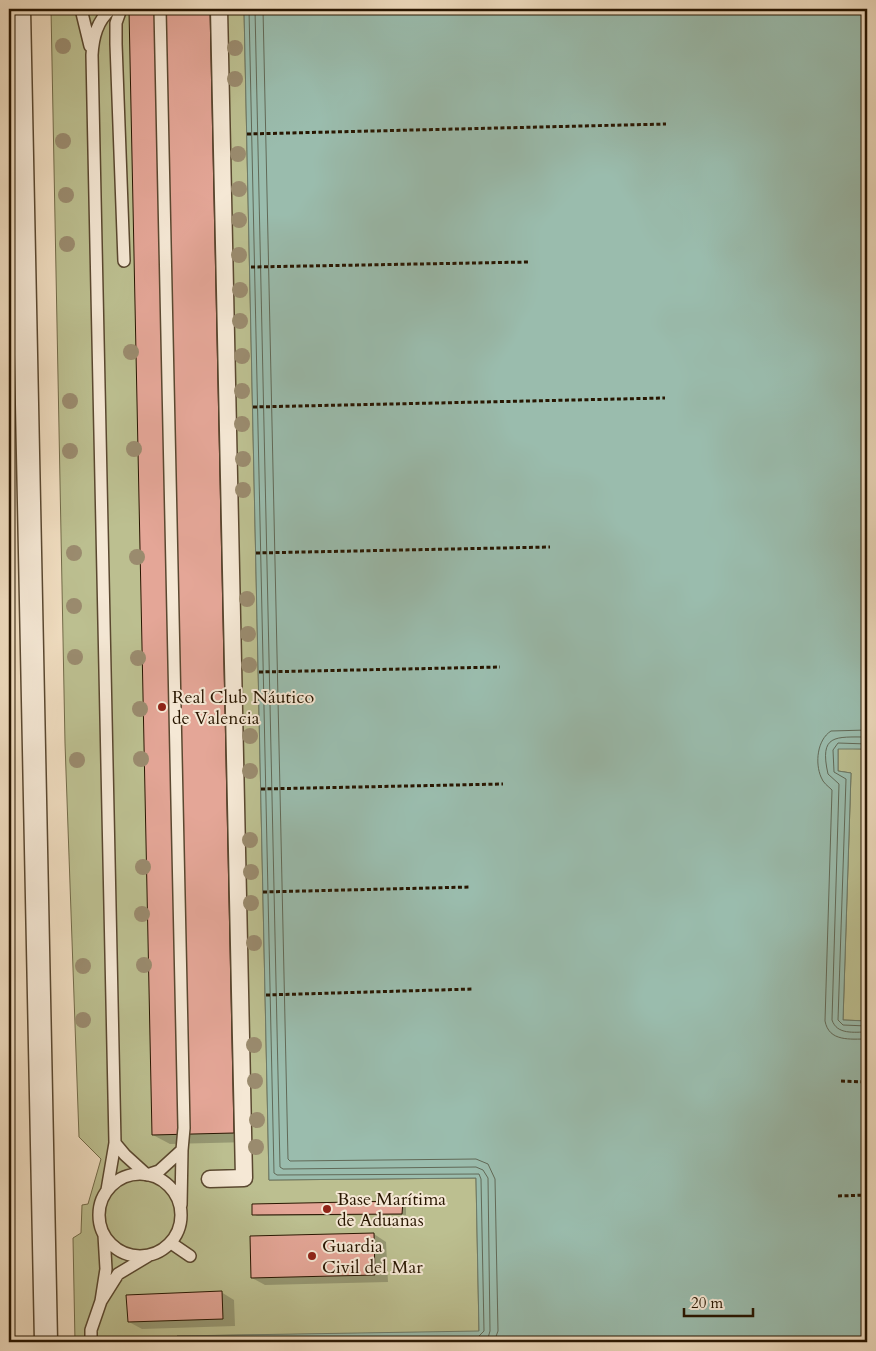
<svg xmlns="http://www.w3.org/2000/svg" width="876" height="1351" font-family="Cardo,serif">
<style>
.green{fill:#bcbf90;stroke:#726a48}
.water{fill:#9abcad;stroke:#6c7a68}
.shadow{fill:#0003}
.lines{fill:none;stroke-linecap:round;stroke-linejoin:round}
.shore{stroke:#616957;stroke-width:1}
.building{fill:#e4a697;stroke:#281601}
.service-casing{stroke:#5a4830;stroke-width:14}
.pedestrian-casing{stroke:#5a4830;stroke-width:19}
.minor-casing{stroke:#5a4830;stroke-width:25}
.path{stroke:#281601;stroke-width:3;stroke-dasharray:4 2.5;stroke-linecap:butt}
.service{stroke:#f5e8d5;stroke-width:11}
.pedestrian{stroke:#f5e8d5;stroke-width:16}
.minor{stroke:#f5e8d5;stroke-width:22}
.tree{fill:#9a8b6e}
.poi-dot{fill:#8f2418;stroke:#f5e8d5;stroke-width:2}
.labels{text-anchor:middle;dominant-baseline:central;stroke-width:4;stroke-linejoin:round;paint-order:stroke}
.poi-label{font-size:18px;fill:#281601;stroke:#f5e8d5;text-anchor:start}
</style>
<rect width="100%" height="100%" fill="#efdcbf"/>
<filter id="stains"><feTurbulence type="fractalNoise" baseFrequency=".004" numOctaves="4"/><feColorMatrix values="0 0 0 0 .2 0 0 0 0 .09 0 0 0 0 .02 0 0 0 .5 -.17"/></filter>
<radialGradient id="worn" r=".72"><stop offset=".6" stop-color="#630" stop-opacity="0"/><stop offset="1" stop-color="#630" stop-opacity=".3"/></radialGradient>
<!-- green -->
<path class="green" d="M51 9H244L269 1180 476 1178 479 1332 177 1336 178 1342H75L73 1238 81 1233 82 1205 88 1204 101 1159 79 1137 65 743Z
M838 748 867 749V1021L843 1020 851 773 838 771Z"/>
<!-- water -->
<path class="water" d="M244 9H867V749H838V771L851 773 843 1020 867 1021V1342H178L177 1336 479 1331 476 1178 269 1180Z"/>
<!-- shadow -->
<path class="shadow" d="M146 9H226L250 1142 170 1144 153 1135Z
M402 1202 406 1205V1215L257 1216 253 1214Z
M374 1234 386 1242 388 1282 265 1285 252 1278Z
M221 1292 234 1300 235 1326 142 1329 129 1322Z"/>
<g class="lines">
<!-- shore -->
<path class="shore" d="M255 9 280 1167 283 1169 476 1167 483 1170 488 1178 490 1331 488 1338 482 1342
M263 9 288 1159 290 1161 476 1159 488 1164 495 1179 498 1331 494 1342
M867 730 831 731C817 740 815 763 821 777 823 783 828 786 832 790L825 1021C829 1042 850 1039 867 1039
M867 737C835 737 819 734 828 774L839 784 832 1020C837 1035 854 1032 867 1032
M867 744 838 743 833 750 834 772 846 779 838 1020 843 1025 867 1026
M182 1342 478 1337 484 1331 481 1179 479 1174 277 1175 274 1173 249 9"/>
</g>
<!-- building -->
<path class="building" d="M145 9H210L234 1133 152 1135 129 10Z
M403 1201 402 1214 252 1215V1204Z
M374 1233 375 1275 251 1278 250 1236Z
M222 1291 223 1319 128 1322 126 1295Z"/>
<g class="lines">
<defs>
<path id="service" d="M81 9 90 46
M111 9C97 21 93 37 92 55L115 1143
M121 9 116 23V44L124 261
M160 9 184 1128 182 1150
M99 1215a41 41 0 1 1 82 0a41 41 0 1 1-82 0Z
M107 1190 115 1143 125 1155 147 1175 159 1171 182 1150 181 1205
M104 1235 106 1269 101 1301 118 1274 148 1256
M171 1243 190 1256
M91 1342V1330L101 1301"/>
<path id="pedestrian" d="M210 1179 244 1178 219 9"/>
<path id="minor" d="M19 9 46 1342"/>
</defs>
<!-- service casing -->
<use href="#service" class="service-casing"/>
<!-- pedestrian casing -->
<use href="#pedestrian" class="pedestrian-casing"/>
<!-- minor casing -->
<use href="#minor" class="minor-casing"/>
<!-- path -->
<path class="path" d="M247 134 666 124
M251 267 529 262
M253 407 665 398
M256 553 550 547
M259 672 500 667
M261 789 503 784
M263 892 470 887
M266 995 473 989
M841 1081 867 1082
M838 1196 867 1195
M199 1336V1342"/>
<!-- service -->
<use href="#service" class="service"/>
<!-- pedestrian -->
<use href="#pedestrian" class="pedestrian"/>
<!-- minor -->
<use href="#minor" class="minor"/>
</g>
<!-- trees -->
<g class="tree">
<circle cx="63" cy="46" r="8"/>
<circle cx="235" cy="48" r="8"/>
<circle cx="235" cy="79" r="8"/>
<circle cx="63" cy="141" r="8"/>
<circle cx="238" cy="154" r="8"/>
<circle cx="239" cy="189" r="8"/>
<circle cx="66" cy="195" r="8"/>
<circle cx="239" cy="220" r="8"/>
<circle cx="67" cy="244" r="8"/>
<circle cx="239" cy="255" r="8"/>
<circle cx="240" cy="290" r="8"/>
<circle cx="240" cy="321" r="8"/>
<circle cx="131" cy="352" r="8"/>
<circle cx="242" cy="356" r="8"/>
<circle cx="242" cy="391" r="8"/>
<circle cx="70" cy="401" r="8"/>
<circle cx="242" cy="424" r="8"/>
<circle cx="134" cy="449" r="8"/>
<circle cx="70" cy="451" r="8"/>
<circle cx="243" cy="459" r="8"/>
<circle cx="243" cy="490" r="8"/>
<circle cx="74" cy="553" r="8"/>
<circle cx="137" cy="557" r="8"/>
<circle cx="247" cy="599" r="8"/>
<circle cx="74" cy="606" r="8"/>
<circle cx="248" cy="634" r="8"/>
<circle cx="75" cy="657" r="8"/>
<circle cx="138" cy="658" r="8"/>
<circle cx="249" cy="665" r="8"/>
<circle cx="140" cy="709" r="8"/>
<circle cx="250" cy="736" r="8"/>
<circle cx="141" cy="759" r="8"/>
<circle cx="77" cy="760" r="8"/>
<circle cx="250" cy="771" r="8"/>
<circle cx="250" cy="840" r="8"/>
<circle cx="143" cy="867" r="8"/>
<circle cx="251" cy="872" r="8"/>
<circle cx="251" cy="903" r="8"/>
<circle cx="142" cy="914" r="8"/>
<circle cx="254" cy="943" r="8"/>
<circle cx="144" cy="965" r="8"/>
<circle cx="83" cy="966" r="8"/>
<circle cx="83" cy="1020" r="8"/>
<circle cx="254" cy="1045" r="8"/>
<circle cx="255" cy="1081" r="8"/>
<circle cx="257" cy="1120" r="8"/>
<circle cx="256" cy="1147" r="8"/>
</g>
<!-- markers -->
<g class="poi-dot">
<circle cx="162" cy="707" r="5"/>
<circle cx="327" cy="1209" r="5"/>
<circle cx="312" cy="1256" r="5"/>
</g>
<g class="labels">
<!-- poi labels -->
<g class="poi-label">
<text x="172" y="697">Real Club Náutico<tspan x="172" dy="21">de Valencia</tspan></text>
<text x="337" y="1199">Base Marítima<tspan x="337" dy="21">de Aduanas</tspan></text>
<text x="322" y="1246">Guardia<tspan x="322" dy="21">Civil del Mar</tspan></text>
</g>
</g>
<!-- margin -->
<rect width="876" height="1351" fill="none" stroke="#efdcbf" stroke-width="30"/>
<rect x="10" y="10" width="856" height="1331" fill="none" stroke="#281601" stroke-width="2.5"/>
<rect x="15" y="15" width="846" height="1321" fill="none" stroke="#281601"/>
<!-- scale -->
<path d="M684 1308v8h69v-8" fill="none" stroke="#281601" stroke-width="2.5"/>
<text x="691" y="1308" font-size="15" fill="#281601" stroke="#f5e8d5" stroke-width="4" paint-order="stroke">20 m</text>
<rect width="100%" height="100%" filter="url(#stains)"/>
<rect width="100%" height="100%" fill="url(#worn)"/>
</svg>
